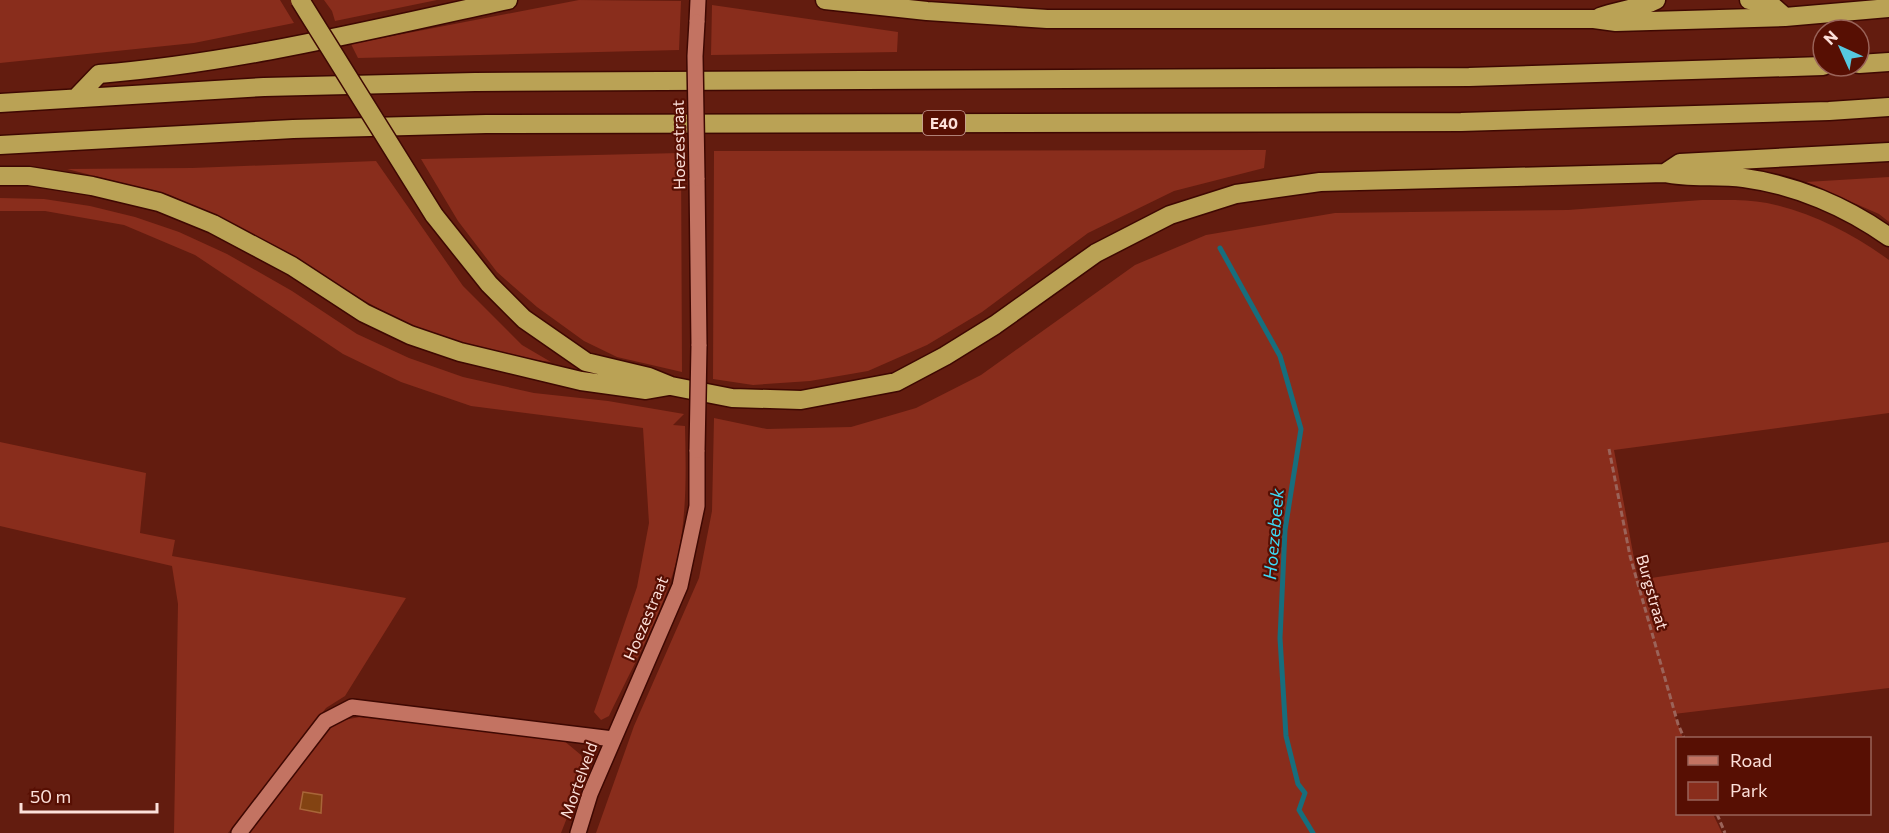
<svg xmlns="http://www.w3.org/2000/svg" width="1889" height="833" font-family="Commissioner,sans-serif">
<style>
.green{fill:#892d1c}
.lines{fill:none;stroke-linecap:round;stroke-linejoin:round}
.stream{stroke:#176e7d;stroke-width:5}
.building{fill:#834312;stroke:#a86538;stroke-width:1.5}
.minor-casing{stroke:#3e0802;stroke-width:18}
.tertiary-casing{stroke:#3e0802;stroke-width:18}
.motorway-casing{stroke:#3e0802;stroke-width:21}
.path{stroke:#9b6359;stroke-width:3;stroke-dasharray:6 3;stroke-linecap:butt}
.minor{stroke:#c37362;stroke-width:15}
.tertiary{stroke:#c37362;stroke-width:15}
.motorway{stroke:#baa255;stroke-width:18}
.tertiary-bridge-casing{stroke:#3e0802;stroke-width:18;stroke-linecap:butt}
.motorway-bridge-casing{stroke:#3e0802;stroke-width:21;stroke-linecap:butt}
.tertiary-bridge{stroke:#c37362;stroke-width:15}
.motorway-bridge{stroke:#baa255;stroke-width:18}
.labels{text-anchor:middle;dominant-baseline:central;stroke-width:4.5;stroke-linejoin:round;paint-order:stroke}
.shield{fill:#570f03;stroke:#caa19a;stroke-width:1.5}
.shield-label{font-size:15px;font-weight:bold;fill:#fce0da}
.street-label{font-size:16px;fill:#fce0da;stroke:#570f03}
.water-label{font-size:18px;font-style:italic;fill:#3cdaf6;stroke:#570f03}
</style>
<rect width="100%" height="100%" fill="#631c0f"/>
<!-- green -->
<path class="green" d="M0 0H280L294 23 194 43 0 63Z
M324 0H437L335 21 332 11Z
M579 0 681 1 679 50 358 58 351 44Z
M712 5 898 32 897 52 711 55Z
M1266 150 1264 168 1174 191 1088 233 982 312 927 345 868 371 810 381 753 385 713 379 714 151Z
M681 153 682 372 617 357 584 341 537 307 497 272 458 221 421 159Z
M376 161 463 286 522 345 551 362 514 357 452 342 402 322 217 217 170 195 67 169 192 168Z
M1889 177V222L1879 214 1806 182Z
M0 198 44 199 90 206 135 217 179 232 227 254 292 291 357 334 409 358 463 377 534 393 608 401 684 414 673 425 685 426C686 470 687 513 678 555 665 609 633 666 609 716L601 720 594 712 637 587 649 523 643 428 471 406 401 382 343 354 195 255 124 225 45 211H0Z
M1702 200C1724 200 1746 199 1767 203 1811 212 1853 234 1889 260V413L1614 450 1638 580 1889 542V688L1674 714 1683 738H1678V814H1713L1722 833H596L634 726 699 578 712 511 714 418 767 429 851 427 916 408 981 375 1135 265 1206 235 1335 213 1568 210Z
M0 442 146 473 140 533 175 540 172 556 406 598 345 696 326 708 228 833H174L178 604 172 566 0 526Z
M360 717 563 740 581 755 586 769 561 833H246L327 728 338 721Z"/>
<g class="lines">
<!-- stream -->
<path class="stream" d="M1220 248 1280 356 1301 429 1285 530 1280 638 1286 736 1298 784 1305 793 1299 810 1313 833"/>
</g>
<!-- building -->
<path class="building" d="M303 792 322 795 321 813 300 809Z"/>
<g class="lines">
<defs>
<path id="minor" d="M239 833 325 721 352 707 613 739"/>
<path id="tertiary" d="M697 22 698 0
M697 178 699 346
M578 833 590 794 680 586 697 506V450"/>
<path id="motorway" d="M825 0 927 11 1047 19H1594L1616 22 1785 17 1889 8
M1749 0 1768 2 1785 17
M1600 17C1618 10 1639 9 1656 0
M1859 64 1889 62
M76 98 99 74C237 63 373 29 508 0
M0 103 264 87 475 82 1469 77 1823 66
M0 145 293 129 486 124 1461 122 1829 111 1889 107
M1665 173 1680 163 1889 152
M0 176H29L92 186 159 202 213 224 292 266 364 313 410 335 460 352 581 381 646 390 669 386
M434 215 489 284 524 319 586 362 649 377 671 386 732 398 801 400 896 382 945 356 995 325 1096 253 1170 215 1236 194 1320 182 1665 173C1691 179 1717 174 1744 178 1796 185 1847 207 1889 237"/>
</defs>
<!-- minor casing -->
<use href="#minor" class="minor-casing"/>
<!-- tertiary casing -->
<use href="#tertiary" class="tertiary-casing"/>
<!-- motorway casing -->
<use href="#motorway" class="motorway-casing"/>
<!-- path -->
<path class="path" d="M1609 449 1630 556 1678 724 1684 738
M1717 814 1725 833"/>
<!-- minor -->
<use href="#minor" class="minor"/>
<!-- tertiary -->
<use href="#tertiary" class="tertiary"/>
<!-- motorway -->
<use href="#motorway" class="motorway"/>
<defs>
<path id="tertiary-bridge" d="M697 178 695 56 697 22
M697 450 699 346"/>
<path id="motorway-bridge" d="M300 0 434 215"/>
</defs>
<!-- tertiary-bridge casing -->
<use href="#tertiary-bridge" class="tertiary-bridge-casing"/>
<!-- motorway-bridge casing -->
<use href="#motorway-bridge" class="motorway-bridge-casing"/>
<!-- tertiary-bridge -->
<use href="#tertiary-bridge" class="tertiary-bridge"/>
<!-- motorway-bridge -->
<use href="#motorway-bridge" class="motorway-bridge"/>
</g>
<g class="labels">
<!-- shield labels -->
<rect class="shield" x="923" y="111" width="42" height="24" rx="4.5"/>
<g class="shield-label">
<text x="944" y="123">E40</text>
</g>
<!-- street labels -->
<g class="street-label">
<text transform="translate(678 145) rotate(-91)">Hoezestraat</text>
<text transform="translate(1653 592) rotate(74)">Burgstraat</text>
<text transform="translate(645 618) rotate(-67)">Hoezestraat</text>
<text transform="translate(578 780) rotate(-70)">Mortelveld</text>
</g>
<!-- water labels -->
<g class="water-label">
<text transform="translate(1273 534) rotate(-85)">Hoezebeek</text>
</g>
</g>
<!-- legend -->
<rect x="1676" y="737" width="195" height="78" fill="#570f03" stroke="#996359" stroke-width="1.5"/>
<rect x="1688" y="756" width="30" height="9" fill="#c37362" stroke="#996359" stroke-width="1.5"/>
<text x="1730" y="767" font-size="18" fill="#fce0da">Road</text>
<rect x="1688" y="782" width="30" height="18" fill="#892d1c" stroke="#996359" stroke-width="1.5"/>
<text x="1730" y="797" font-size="18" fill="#fce0da">Park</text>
<!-- north arrow -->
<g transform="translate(1841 48) rotate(315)"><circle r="28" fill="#570f03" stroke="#996359" stroke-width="1.5"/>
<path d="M0-4.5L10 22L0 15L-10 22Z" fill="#56c9e0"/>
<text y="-9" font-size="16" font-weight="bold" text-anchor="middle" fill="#fce0da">N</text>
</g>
<!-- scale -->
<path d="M21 803v9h136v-9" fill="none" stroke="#fce0da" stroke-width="3"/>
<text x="30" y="803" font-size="18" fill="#fce0da" stroke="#570f03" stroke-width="4.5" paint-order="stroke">50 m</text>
</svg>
